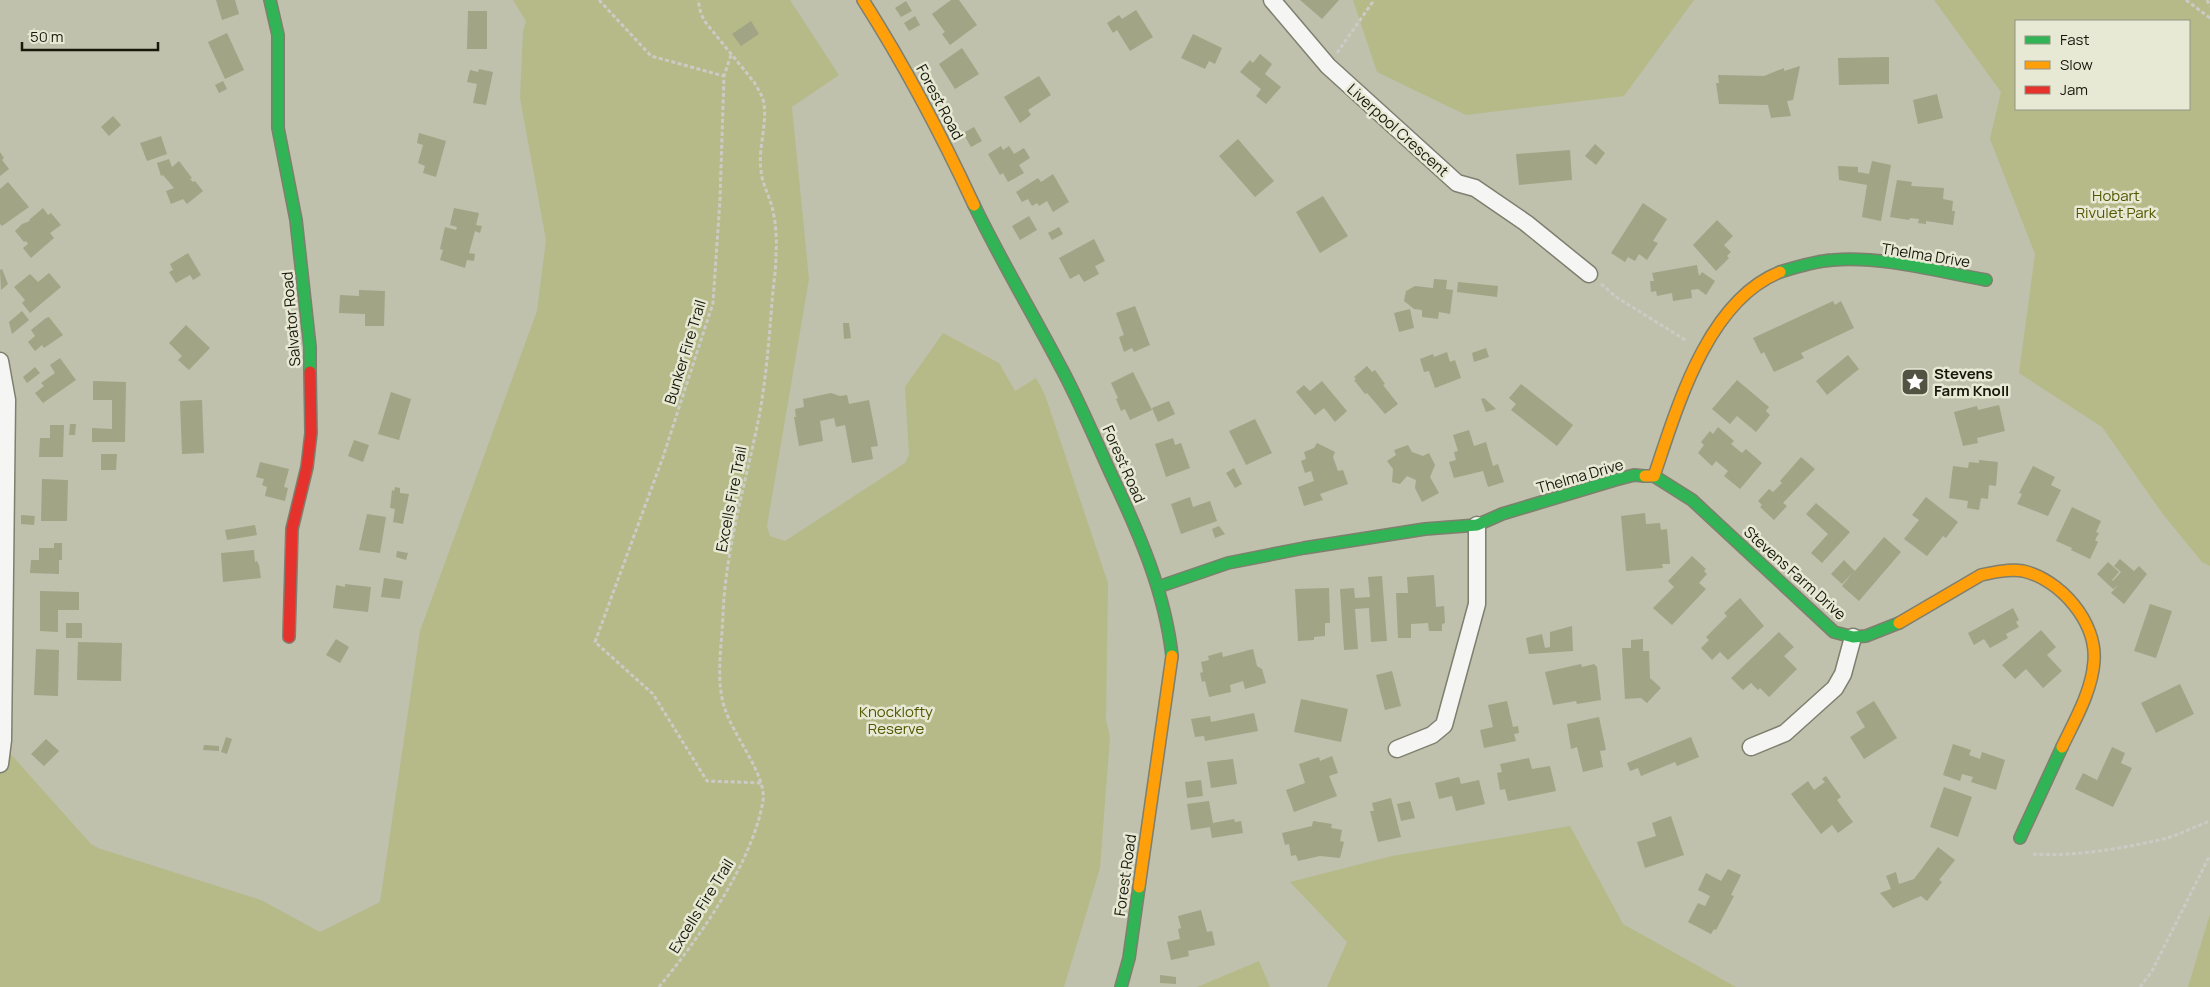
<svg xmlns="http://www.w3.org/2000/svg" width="2210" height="987" font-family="Manrope,sans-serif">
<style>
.green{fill:#b6ba89;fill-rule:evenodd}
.building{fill:#a1a485}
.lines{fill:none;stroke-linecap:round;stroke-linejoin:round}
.street-casing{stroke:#7e7f6e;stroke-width:19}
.fast-casing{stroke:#7e7f6e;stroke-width:14}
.slow-casing{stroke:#7e7f6e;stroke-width:14}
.jam-casing{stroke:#7e7f6e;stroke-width:14}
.path{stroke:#cbcbc5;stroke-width:3;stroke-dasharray:4 2.5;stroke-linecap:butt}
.street{stroke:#f5f6f3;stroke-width:16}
.fast{stroke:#30b455;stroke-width:11}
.slow{stroke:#ff9f0a;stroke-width:11}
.jam{stroke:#e5322d;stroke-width:11}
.labels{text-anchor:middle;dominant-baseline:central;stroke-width:5;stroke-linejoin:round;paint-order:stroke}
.street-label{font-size:15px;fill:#17180a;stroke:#e7e9d5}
.park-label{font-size:15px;fill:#535700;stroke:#e7e9d5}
.poi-label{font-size:15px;font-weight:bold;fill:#17180a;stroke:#e7e9d5;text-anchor:start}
</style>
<rect width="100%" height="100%" fill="#bfc1ac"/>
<!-- green -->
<path class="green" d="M513 0H790L839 75 792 107 809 279 767 526 770 536 785 541 905 463 909 455 905 387 943 333 999 363 1015 391 1036 378 1045 395 1108 583 1106 720 1110 737 1100 868 1064 987H0V742L91 844 98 848 261 900 320 932 380 902 420 631 537 311 546 240 520 98 523 31 526 21Z
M1353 0H1694L1624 96 1466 115 1377 72Z
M1934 0H2210V566L2202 562 2162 513 2102 427 2019 373 2035 254 1990 139 2001 92ZM2016 21H2189V109H2016Z
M1570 826 1623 924 1736 987H1327L1347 942 1290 882 1392 856Z
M2210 914V987H2188Z
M1259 961 1270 987H1197Z"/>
<!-- building -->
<path class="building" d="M216 0H235L239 14 222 20Z
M951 0H959L977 25 950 45 942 34 945 32 932 14Z
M1300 0H1339L1322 19Z
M906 1 912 11 901 17 895 8Z
M1136 10 1153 37 1130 51 1117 30 1113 33 1107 23 1119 15 1122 19Z
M468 11H487V49H467Z
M915 16 920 25 909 31 904 23Z
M751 21 759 34 741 46 732 34Z
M227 33 244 70 225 79 208 42Z
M1193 34 1222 48 1215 64 1209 61 1205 69 1181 58Z
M962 48 979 74 955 89 939 64Z
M1260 54 1272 64 1265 74 1281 87 1266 104 1256 96 1261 89 1240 72 1250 60 1253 63Z
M1889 57V84L1839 85 1838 58Z
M1800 66 1793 100 1787 101 1791 116 1771 118 1768 105 1719 104 1716 83H1719L1718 75 1764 76 1784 68V71Z
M479 69 493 72 486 105 473 103 477 84 467 82 470 70 478 72Z
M1039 76 1051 95 1028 110 1031 115 1020 123 1004 97Z
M223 81 227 89 219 93 215 85Z
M1937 94 1943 118 1918 124 1913 100Z
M113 116 121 125 109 136 101 127Z
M974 127 982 141 971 147 963 133Z
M419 133 446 141 436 177 423 173 425 166 418 163 423 145 417 143Z
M161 136 167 154 147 161 140 143Z
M1238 139 1274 181 1255 197 1219 156Z
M1595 144 1605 153 1596 165 1585 156Z
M1001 146 1003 150 1009 146 1014 154 1024 148 1030 158 1019 165 1024 173 1008 182 1003 173 1000 175 988 154Z
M1570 150 1572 180 1519 185 1516 154Z
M0 152 4 158 2 160 9 169 0 176Z
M169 159 172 167 179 161 192 178 190 179 193 182 195 181 203 191 187 204 183 199 171 204 166 191 174 188 163 175 161 176 157 163Z
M1872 161 1891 165 1881 221 1862 217 1867 185 1839 180 1838 166 1858 167V172L1869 174Z
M1053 174 1069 202 1053 212 1047 201 1039 206 1037 203 1032 206 1028 199 1022 202 1016 192 1038 178 1041 182Z
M1897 180 1912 182 1911 186 1944 188 1943 199 1953 201 1952 211H1955L1953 225 1926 221V224L1918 223 1919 219 1910 218 1909 220 1890 217Z
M8 182 29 207 2 226 0 224V189Z
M1323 196 1348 236 1320 253 1296 212Z
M1643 203 1667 219 1653 241 1658 243 1647 260 1639 254 1635 261 1628 257 1625 262 1611 253Z
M43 208 48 215 51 213 61 225 50 233 54 238 31 258 23 248 28 244 26 241 24 242 15 231 22 224 30 221 29 220Z
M454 208 479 213 476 225 482 226 480 233 475 231 469 253 475 254 474 261 467 260 465 268 440 260 443 250 440 249 445 227 456 230 457 227 450 225Z
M1029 216 1037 230 1020 240 1012 226Z
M1717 220 1733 236 1724 245 1731 252 1727 256 1729 258 1716 271 1693 245Z
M1059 227 1063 234 1052 240 1048 233Z
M1094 239 1105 261 1095 266 1099 274 1084 282 1079 274 1070 279 1059 258Z
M188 253 201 275 193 280 190 275 176 283 169 272 173 270 170 264Z
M1697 265 1699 276 1702 272 1715 281 1706 295 1698 289 1691 290 1692 298 1673 301 1672 293 1657 296 1656 291 1651 292 1650 281H1654L1652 273Z
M2 269 8 284 1 290 0 270Z
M49 273 61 287 30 313 22 303 25 300 14 287 30 274 38 282Z
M1434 279 1447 280 1446 289 1453 290 1450 314 1439 312 1438 319 1422 317V310L1414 309 1404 301 1406 291 1415 286 1433 288Z
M1458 282 1498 286 1497 297 1457 292Z
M359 290 385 291 384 326H365V314L339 313 340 295 359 296Z
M1833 301 1835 305 1841 301 1854 328 1801 353 1804 358 1774 372 1764 352 1761 354 1753 338Z
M1135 306 1150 345 1134 352 1132 348 1124 352 1119 337 1124 335 1116 313Z
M1410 309 1414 328 1399 332 1394 313Z
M22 311 29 320 12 334 9 322Z
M49 317 63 335 44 348 42 345 35 351 28 342 35 336 31 330 46 318Z
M843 323H849L851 338 844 339Z
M186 325 210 348 189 370 178 360 182 356 169 343Z
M1486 348 1489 357 1474 362 1472 353Z
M1447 352 1450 362 1455 360 1461 378 1435 388 1429 371 1424 372 1420 359 1433 354 1434 357Z
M1848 355 1859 369 1827 395 1816 381Z
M60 358 76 380 43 403 35 393 44 386 41 383 55 373 50 365Z
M1367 366 1372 372 1375 370 1385 384 1383 385 1398 404 1385 414 1367 393 1365 394 1354 380 1356 379 1354 377Z
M35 367 40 373 27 383 23 377Z
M1133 372 1152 410 1130 420 1125 409 1121 411 1116 399 1118 398 1111 383Z
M1737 380 1769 407 1766 411 1770 415 1756 432 1737 416 1730 424 1712 409Z
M93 381 126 382 125 442H92V428L112 429V400H93Z
M1322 381 1347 411 1335 422 1324 408 1315 415 1296 392 1304 385 1310 391Z
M1521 384 1573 425 1557 446 1511 410 1516 404 1509 398Z
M391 392 411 399 399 440 378 434Z
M831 393 840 396 847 395 849 404 869 400 878 446 871 447 873 459 852 463 845 425 836 427 834 418 820 421 823 441 799 446 794 417H796L795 409 804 407 803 399Z
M1484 398 1496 409 1486 412 1481 399Z
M202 400 204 453 182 454 180 401Z
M1169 401 1175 414 1158 422 1152 408Z
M1999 405 2005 431 1977 438 1978 443 1963 446 1954 412 1977 406 1978 410Z
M1255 419 1272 453 1246 465 1229 431Z
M70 424H76L75 435H69Z
M50 425H64L63 457H39L40 438H50Z
M1718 427 1734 441 1731 444 1742 453 1746 449 1762 463 1740 489 1724 476 1728 471 1716 461 1712 466 1698 453 1704 445 1701 442 1710 431 1713 434Z
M1469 430 1474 446 1486 442 1493 466 1498 464 1504 482 1488 487 1483 471 1454 478 1449 462 1456 460 1454 452 1458 451 1453 435Z
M1173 438 1175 445 1181 443 1190 468 1166 477 1155 444Z
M354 440 369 445 363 462 348 456Z
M1317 443 1335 452 1333 457 1338 471 1343 470 1348 484 1320 494 1323 500 1304 506 1298 487 1314 481 1311 471 1305 473 1301 461 1306 459 1304 452 1314 448Z
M1408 445 1412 452 1423 456 1429 453 1435 465 1430 477 1439 493 1422 502 1415 488 1416 480 1407 476 1400 484 1392 482 1393 469 1387 461 1396 455 1394 450Z
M101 454H117L116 470H101Z
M1801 457 1815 469 1783 503 1787 506 1774 520 1760 507 1762 505 1758 501 1769 489 1773 492 1782 483 1780 481Z
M1979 460 1998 462 1996 486 1989 485 1988 499 1981 498 1979 510 1967 508 1968 501 1949 498 1953 466 1968 468 1969 462 1979 463Z
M260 462 289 469 284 487 288 488 285 501 265 496 267 487 262 485 264 479 256 477Z
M2033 466 2055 477 2051 485 2061 490 2048 516 2017 504 2022 494 2019 493Z
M1234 468 1242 484 1235 488 1226 473Z
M42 479 68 480 67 521H41Z
M395 487 400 488V493L409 494 403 524 393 522 395 509 390 508 392 490 394 491Z
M1190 497 1193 507 1210 501 1217 521 1181 534 1171 504Z
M1926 497 1958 522 1946 538 1943 536 1927 556 1904 539 1919 520 1912 515Z
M1816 503 1850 532 1822 563 1811 553 1828 534 1806 514Z
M2072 507 2101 521 2096 532 2099 533 2095 540 2098 542 2090 559 2071 550 2072 548 2056 541Z
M1645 513 1646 524 1660 523 1661 530 1667 529 1670 564H1662L1663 568 1626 571 1621 516Z
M367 514 386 517 380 553 359 550Z
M21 515 35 516 34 525 21 524Z
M255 525 257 535 227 540 225 530Z
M1219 526 1225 534 1215 538 1212 529Z
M1884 537 1901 552 1859 601 1842 586 1853 572 1842 584 1831 574 1844 560 1855 571Z
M54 543H62V560H59V574L30 573 31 560H39V548H54Z
M254 550 255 562 257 561 259 565 261 578 223 582 221 553Z
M397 551 408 553 406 560 396 557Z
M1692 556 1706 569 1704 571 1707 574 1699 583 1706 589 1672 625 1653 608 1674 587 1668 581Z
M2120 559 2134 571 2139 566 2147 574 2124 604 2111 593 2118 585 2113 589 2097 574 2108 562 2119 572 2112 580 2113 581 2121 572 2114 566Z
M1434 575 1436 607 1444 606 1445 623 1442 624V631H1429L1428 623 1411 624V638H1398L1396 593H1408L1407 577Z
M1382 576 1387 641 1371 642 1369 608 1355 609 1358 649 1344 650 1340 589 1354 588 1355 598 1370 597 1368 577Z
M384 578 403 581 400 599 381 597Z
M345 584 371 587 368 612 333 608 336 585 345 587Z
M1329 588 1330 623H1325V636L1314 637V640L1298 641 1295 589Z
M40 591 79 592V610H58V632L40 631Z
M1740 598 1764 626 1728 660 1720 652 1712 660 1701 648 1709 640 1706 637 1727 616 1724 613Z
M2150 604 2172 611 2156 658 2134 651Z
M2013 608 2019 620 2016 622 2019 627 2006 634 2008 638 1990 648 1984 639 1974 645 1968 633Z
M66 623H82V638H66Z
M1572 626 1573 651 1529 654 1526 638 1542 634 1545 648 1550 647V632Z
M2041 630 2056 647 2047 655 2062 671 2043 688 2026 669 2015 679 2002 665Z
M1779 632 1794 647 1784 656 1797 669 1769 697 1760 688 1758 690 1751 683 1743 690 1731 678Z
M336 639 349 647 340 663 326 655Z
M1643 639V651H1649L1650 678 1661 688 1647 703 1641 698 1625 699 1622 648H1631V640Z
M78 642 122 643 121 681 77 680Z
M36 649 59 650 58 696 34 695Z
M1253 649 1257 666 1262 669 1266 683 1245 689 1243 681 1230 685 1231 692 1209 697 1205 681 1202 682 1200 673 1203 672 1201 662 1209 660 1208 656 1222 652 1223 657Z
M1581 664 1582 667 1594 664 1597 667 1601 700 1577 704 1576 701 1553 705 1545 672Z
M1392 671 1401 706 1385 710 1376 675Z
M2180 684 2194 714 2156 733 2141 703Z
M1301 699 1348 709 1341 742 1294 732Z
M1507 701 1513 727 1518 726 1519 733 1514 734 1516 741 1484 748 1480 730 1493 727 1488 705Z
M1874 701 1897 738 1864 759 1850 737 1865 727 1856 712Z
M1254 713 1258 731 1205 741 1204 736 1195 737 1191 719 1210 716 1211 722Z
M1599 717 1606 750 1600 751 1603 767 1583 772 1577 747 1571 749 1567 724Z
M226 737 232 739 227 754 221 752Z
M1691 737 1699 757 1677 766 1675 762 1641 776 1638 768 1630 771 1627 763Z
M46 739 59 751 44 766 31 754Z
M1953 744 1971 750 1969 755 1980 759 1982 752 2005 760 1996 790 1971 782 1973 777 1962 774 1960 781 1943 775Z
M204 745 219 746V751L203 750Z
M2112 747 2125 753 2121 763 2132 768 2113 807 2075 789 2083 773 2097 780Z
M1332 756 1338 773 1329 776 1337 796 1294 812 1286 790 1305 783 1299 764 1319 757 1320 761Z
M1529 758 1532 769 1550 766 1556 791 1508 801 1505 789 1500 790 1497 773 1502 772 1500 764Z
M1233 759 1237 784 1211 788 1207 762Z
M1826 776 1841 797 1837 800 1853 822 1838 833 1832 825 1821 834 1791 794 1808 781 1814 790 1825 782 1822 779Z
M1459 777 1461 784 1479 780 1485 804 1456 811 1452 796 1439 799 1435 783Z
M1201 780 1203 796 1187 798 1185 782Z
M1944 787 1972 797 1958 837 1930 827Z
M1391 798 1401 837 1378 842 1370 811H1374L1372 803Z
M1209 801 1213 823 1234 819 1235 822 1241 821 1243 833 1212 838 1210 827 1191 830 1187 804Z
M1410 801 1415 818 1401 821 1397 804Z
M1671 816 1684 855 1645 868 1637 842 1656 836 1652 823Z
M1313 821 1332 824 1331 828 1342 830 1340 841 1344 842 1340 858 1320 856 1298 861 1296 855 1291 856 1289 844 1285 845 1282 833 1312 826Z
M1938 847 1955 860 1939 880 1942 882 1927 901 1921 896 1893 908 1880 893 1891 889 1886 876 1896 872 1899 884 1914 879Z
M1728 869 1741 875 1731 895 1734 896 1716 930 1714 929 1711 934 1688 922 1698 903 1705 906 1710 896 1698 890 1706 873 1721 881Z
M1201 910 1207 932 1212 931 1215 945 1188 951 1189 956 1171 960 1167 942 1180 939 1178 929 1181 928 1178 916Z
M1160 975 1176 977V984L1160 983Z"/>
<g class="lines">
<defs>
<path id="street" d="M1272 0 1328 66 1457 183 1475 188 1526 223 1589 274
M0 361 7 400 3 740 0 764
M1751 747 1785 733 1835 688 1843 674 1853 637
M1397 749 1432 735 1444 725 1477 604V525"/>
<path id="fast" d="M270 0 278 35V128L296 220 310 347V372
M974 205C1000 259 1030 309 1058 362 1078 398 1094 437 1111 474 1139 533 1165 592 1172 656
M1780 272C1796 267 1815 261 1833 260 1883 256 1936 271 1986 280
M1654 476 1692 500 1834 632 1853 637 1866 636 1899 623
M1158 587 1228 563 1304 548 1425 529 1477 525 1502 514 1615 480 1634 475 1645 476
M2020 838 2062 747
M1121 987 1129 958 1139 887"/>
<path id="slow" d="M863 0C905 66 941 134 974 205
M1645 476H1654C1677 408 1707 301 1780 272
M1899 623 1981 575C1995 572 2009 569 2023 571 2060 579 2097 622 2094 661 2092 691 2075 720 2062 747
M1139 887 1172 656"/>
<path id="jam" d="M289 637 292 529 307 467 311 433 310 372"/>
</defs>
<!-- street casing -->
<use href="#street" class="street-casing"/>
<!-- fast casing -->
<use href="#fast" class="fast-casing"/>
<!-- slow casing -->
<use href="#slow" class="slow-casing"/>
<!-- jam casing -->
<use href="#jam" class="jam-casing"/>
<!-- path -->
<path class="path" d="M599 0 651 56 724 76
M2186 0 2210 18
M2207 0 2210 6
M1337 53 1374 0
M731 55 724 76 720 199 713 303 663 457 595 642 653 694 707 781 762 783
M1601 284 1616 297 1687 341
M2033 854C2073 857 2127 848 2167 838 2181 834 2196 826 2210 821
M659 987C699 938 752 864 763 801 767 776 733 735 725 709 715 680 722 645 723 614 726 547 746 482 759 417 766 379 769 341 772 302 773 287 776 271 776 255 777 240 776 222 772 207 769 195 762 183 761 171 758 148 767 126 764 104 763 96 758 89 754 82L706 23 701 14 698 0
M2140 987 2152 971 2210 855"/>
<!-- street -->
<use href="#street" class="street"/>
<!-- fast -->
<use href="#fast" class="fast"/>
<!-- slow -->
<use href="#slow" class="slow"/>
<!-- jam -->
<use href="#jam" class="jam"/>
</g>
<!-- icons -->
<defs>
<symbol id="sight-square" viewBox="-11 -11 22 22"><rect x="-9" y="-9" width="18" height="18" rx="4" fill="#525343" stroke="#e7e9d5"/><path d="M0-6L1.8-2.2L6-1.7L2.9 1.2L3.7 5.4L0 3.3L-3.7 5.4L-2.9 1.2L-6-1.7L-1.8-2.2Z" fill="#fff"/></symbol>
</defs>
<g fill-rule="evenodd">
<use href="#sight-square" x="1899" y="366" width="32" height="32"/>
</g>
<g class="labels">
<!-- street labels -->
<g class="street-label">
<text transform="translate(940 102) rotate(62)">Forest Road</text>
<text transform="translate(1398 130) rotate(42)">Liverpool Crescent</text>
<text transform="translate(1926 255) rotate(9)">Thelma Drive</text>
<text transform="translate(291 319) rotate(-95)">Salvator Road</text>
<text transform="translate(685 352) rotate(-73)">Bunker Fire Trail</text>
<text transform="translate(1124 464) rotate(66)">Forest Road</text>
<text transform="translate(1580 476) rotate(-16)">Thelma Drive</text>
<text transform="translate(731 499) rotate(-79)">Excells Fire Trail</text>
<text transform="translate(1795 573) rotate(42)">Stevens Farm Drive</text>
<text transform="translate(1125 875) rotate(-82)">Forest Road</text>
<text transform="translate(701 906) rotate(-58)">Excells Fire Trail</text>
</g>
<!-- park labels -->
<g class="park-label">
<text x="2116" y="195">Hobart<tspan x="2116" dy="17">Rivulet Park</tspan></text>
<text x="896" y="711">Knocklofty<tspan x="896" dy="17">Reserve</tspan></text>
</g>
<!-- poi labels -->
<g class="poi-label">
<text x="1934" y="373">Stevens<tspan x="1934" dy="17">Farm Knoll</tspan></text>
</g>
</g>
<!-- legend -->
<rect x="2015" y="20" width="175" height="90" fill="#e7e9d5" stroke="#949584"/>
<rect x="2025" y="36" width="25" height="8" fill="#30b455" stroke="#949584"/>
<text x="2060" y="45" font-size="15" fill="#17180a">Fast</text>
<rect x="2025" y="61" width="25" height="8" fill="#ff9f0a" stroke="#949584"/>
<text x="2060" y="70" font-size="15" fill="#17180a">Slow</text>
<rect x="2025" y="86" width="25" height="8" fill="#e5322d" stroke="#949584"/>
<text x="2060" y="95" font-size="15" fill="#17180a">Jam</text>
<!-- scale -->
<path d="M22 42v8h136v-8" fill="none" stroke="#17180a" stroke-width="2.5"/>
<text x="30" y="42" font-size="15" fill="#17180a" stroke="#e7e9d5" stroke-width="4" paint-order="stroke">50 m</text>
</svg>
